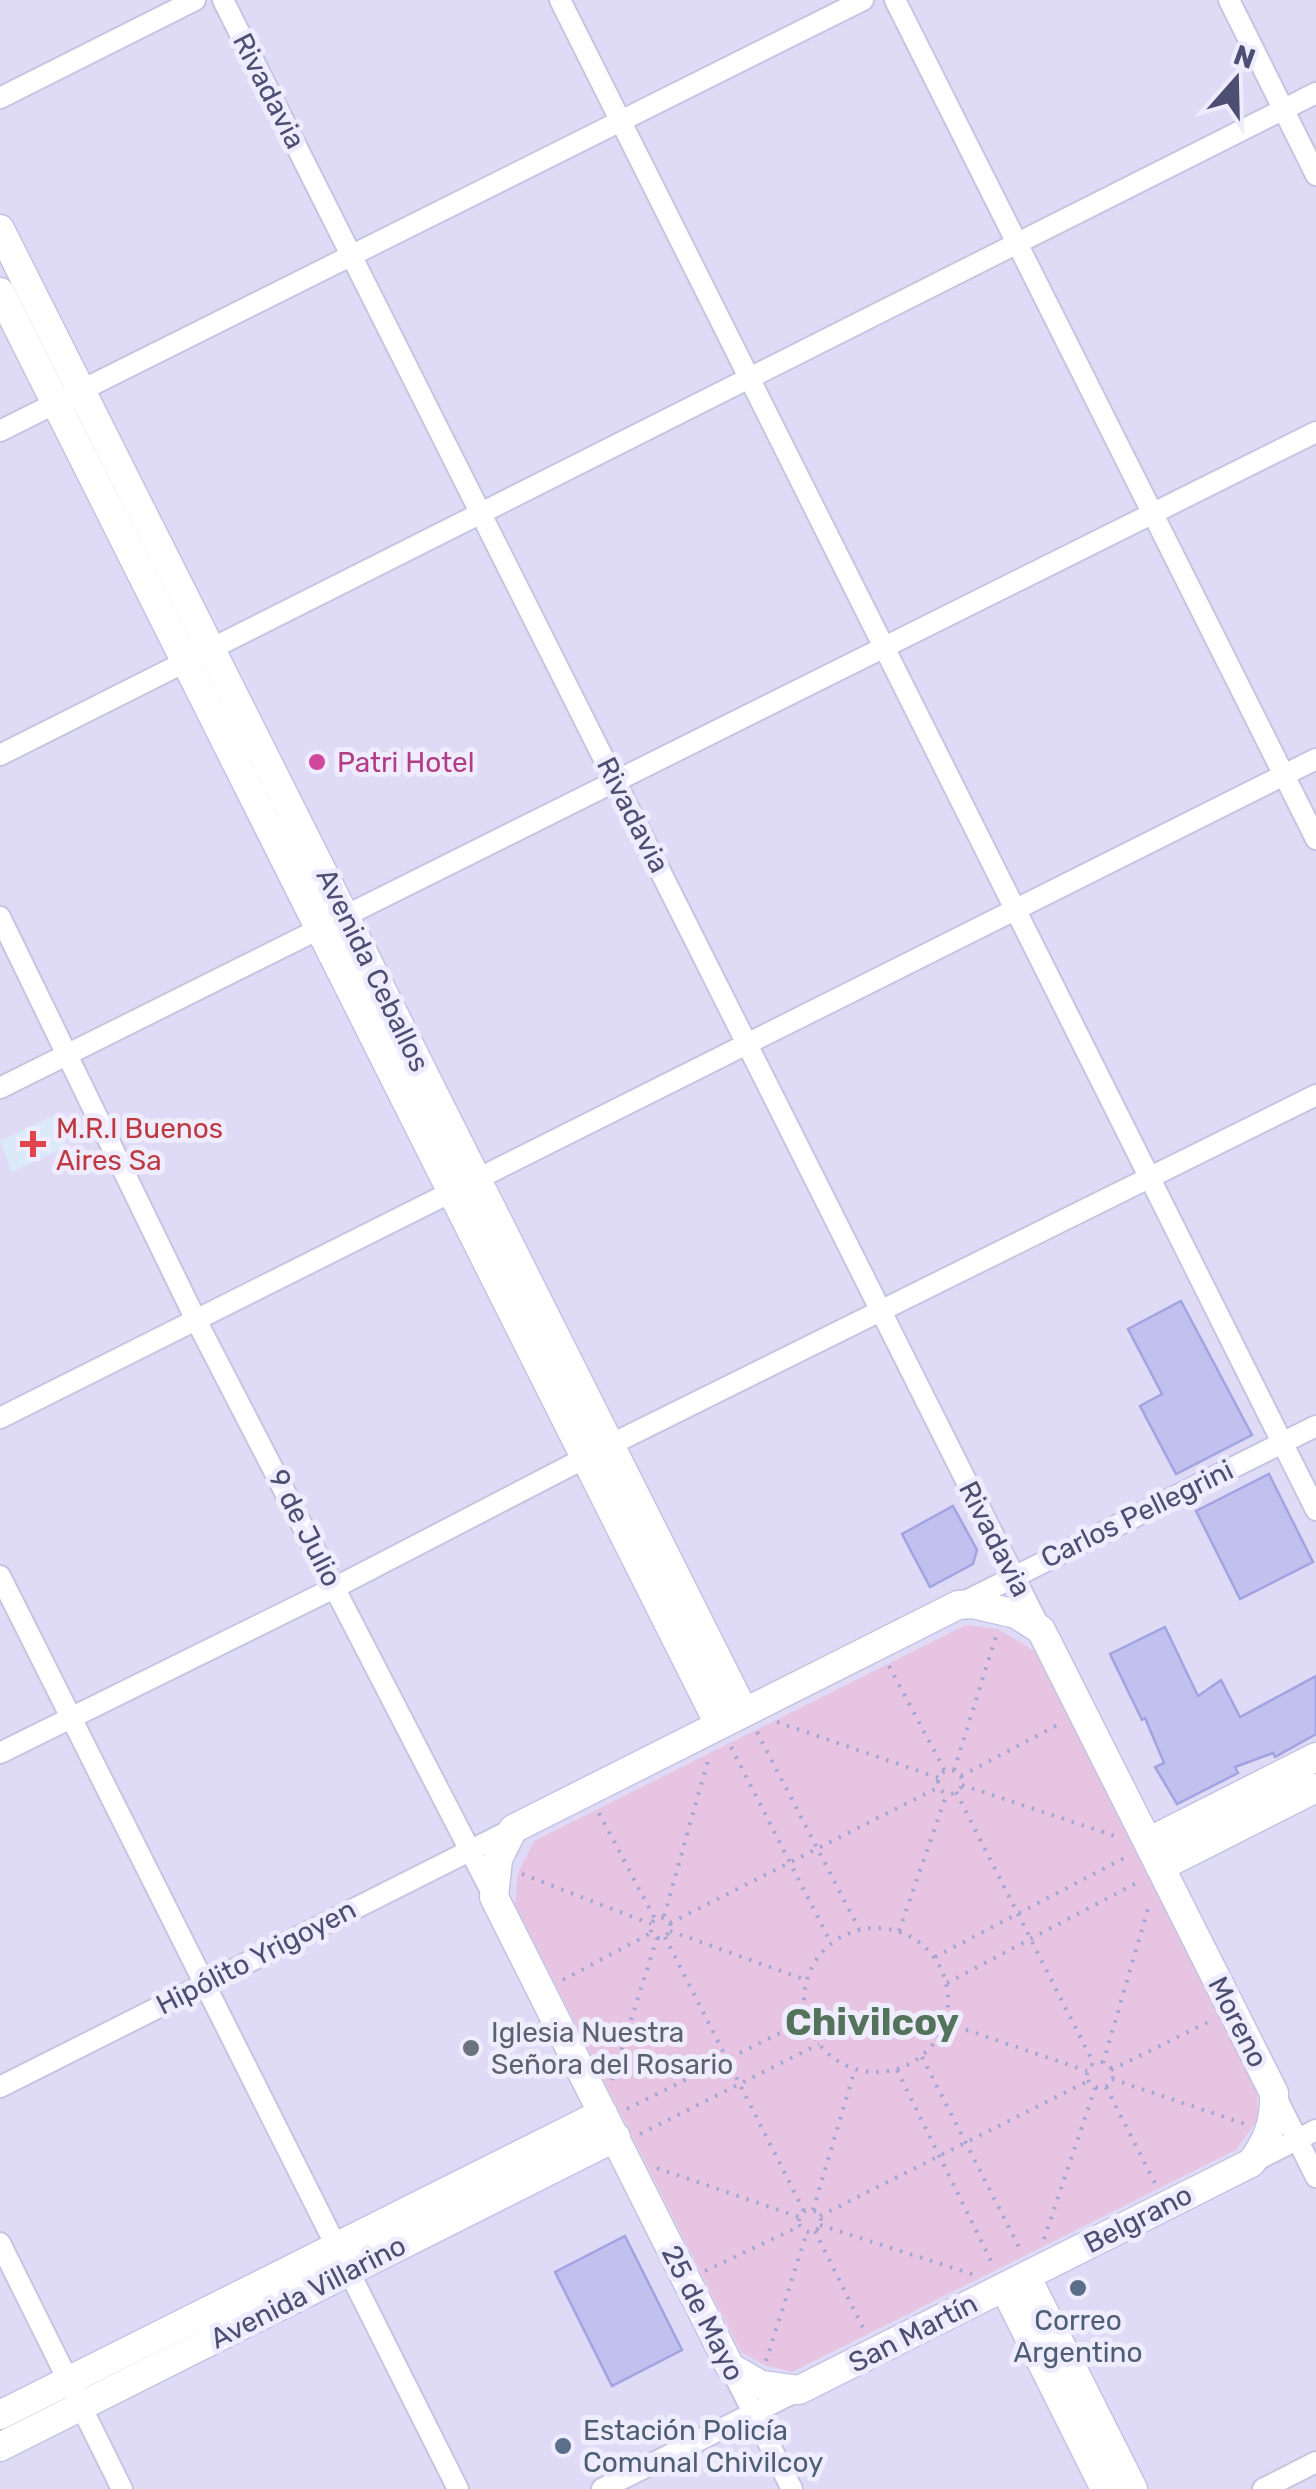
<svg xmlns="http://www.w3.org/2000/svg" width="1316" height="2489" font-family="Rubik,sans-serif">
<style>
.residential{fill:#dfdbf7}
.medical{fill:#daeaf8}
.green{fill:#e7c5e2}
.building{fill:#c0c1ee;stroke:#a1a4e0;stroke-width:2.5}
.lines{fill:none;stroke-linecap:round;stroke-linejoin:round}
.street-casing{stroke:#c6c5e1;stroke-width:24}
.secondary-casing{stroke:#c4c3e5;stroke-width:31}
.path{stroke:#a3a5d3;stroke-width:4;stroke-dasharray:2.5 8;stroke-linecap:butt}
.street{stroke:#fff;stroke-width:20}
.secondary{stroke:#fff;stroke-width:28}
.hotel-dot{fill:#d1479c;stroke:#efecfe;stroke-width:4}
.health-dot{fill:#e0444e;stroke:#efecfe;stroke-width:4}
.worship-dot{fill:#6b7280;stroke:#efecfe;stroke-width:4}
.service-dot{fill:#5c6f8a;stroke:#efecfe;stroke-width:4}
.labels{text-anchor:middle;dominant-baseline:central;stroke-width:10;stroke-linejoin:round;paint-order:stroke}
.street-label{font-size:28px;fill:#4d4f72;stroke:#efecfe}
.hotel-label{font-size:28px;fill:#b23c85;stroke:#efecfe;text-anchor:start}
.health-label{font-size:28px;fill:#be3a42;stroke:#efecfe;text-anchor:start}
.worship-label{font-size:28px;fill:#5b616d;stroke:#efecfe;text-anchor:start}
.service-label{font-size:28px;fill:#4e5e75;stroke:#efecfe}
.district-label{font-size:38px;font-weight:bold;fill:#53745a;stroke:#efecfe}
</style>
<rect width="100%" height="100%" fill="#eae6fb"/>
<!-- residential -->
<path class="residential" d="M0 0H1316V2489H0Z"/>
<!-- medical -->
<path class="medical" d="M52 1116 67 1146 12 1172 0 1141Z"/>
<!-- green -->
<path class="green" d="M966 1625 998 1629 1035 1651 1256 2079 1258 2119 1236 2150 792 2372 764 2365 741 2352 515 1904 518 1873 534 1841Z"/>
<!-- building -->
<path class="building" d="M1181 1301 1252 1435 1176 1474 1140 1406 1162 1394 1128 1329Z
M1269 1474 1313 1562 1240 1599 1196 1511Z
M953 1506 977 1550 973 1564 930 1587 902 1534Z
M1165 1627 1198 1696 1221 1680 1240 1717 1316 1676V1734L1275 1757 1273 1753 1235 1767 1238 1773 1177 1804 1155 1767 1164 1763 1145 1718 1142 1720 1110 1654Z
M625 2236 682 2350 612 2386 555 2272Z"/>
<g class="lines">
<defs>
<path id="street" d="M223 0 1040 1628
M560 0 1316 1510
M895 0 1316 839
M1229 0 1316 175
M0 98 195 0
M0 431 863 0
M0 755 1316 93
M0 917 195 1318 494 1897
M0 1088 1316 432
M0 1418 1316 759
M0 1576 458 2489
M960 1604 1316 1426
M0 1753 336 1587 610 1445 1316 1095
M0 2087 513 1829
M1275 2095 1316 2177
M1253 2162 1316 2130
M0 2243 122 2489
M731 2369 792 2489
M602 2489 799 2390
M1263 2489 1316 2462"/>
<path id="secondary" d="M0 229 744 1712
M0 292 719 1724
M973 1604 1016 1614 1041 1630 1274 2093C1275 2121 1268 2141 1251 2163L799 2390 761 2385 730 2367 494 1897 498 1859 513 1829 958 1605Z
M1148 1842 1316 1757
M1160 1867 1316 1788
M1026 2276 1133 2489
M1004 2287 1105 2489
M0 2415 603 2113
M0 2447 616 2137"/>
</defs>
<!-- street casing -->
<use href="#street" class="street-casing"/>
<!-- secondary casing -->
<use href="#secondary" class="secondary-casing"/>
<!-- path -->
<path class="path" d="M889 1666 945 1771
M777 1722 939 1778
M757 1732 859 1929
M731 1747 831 1943
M954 1770 997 1633
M938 1782a12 12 0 1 1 24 0a12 12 0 1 1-24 0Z
M961 1776 1063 1722
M962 1785 1118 1837
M956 1792 1094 2064
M599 1813 655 1919
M522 1874 651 1924
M664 1916 709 1757
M670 1923 939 1787
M804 2000a72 72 0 1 1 144 0a72 72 0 1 1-144 0Z
M670 1931 806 1980
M899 1931 947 1793
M665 1937 804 2211
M935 1957 1130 1855
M563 1980 651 1933
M947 1983 1142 1880
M946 2023 1087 2071
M922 2057 1022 2253
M1087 2075a13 13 0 1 1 26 0a13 13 0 1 1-26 0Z
M1103 2063 1150 1902
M897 2070 994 2267
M1111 2070 1210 2021
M1112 2079 1245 2124
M612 2080 657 1938 651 1933V1924L655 1919 663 1918 670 1923V1931L665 1937 657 1938
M1106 2087 1156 2185
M627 2109 806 2020
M640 2134 819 2044
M657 2168 799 2217
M799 2221a11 11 0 1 1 22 0a11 11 0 1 1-22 0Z
M813 2210 855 2069
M820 2216 1088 2081
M820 2225 975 2275
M815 2231 864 2330
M1044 2239 1095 2088
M705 2271 800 2226
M766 2361 807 2232"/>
<!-- street -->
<use href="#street" class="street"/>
<!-- secondary -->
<use href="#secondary" class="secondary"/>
</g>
<!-- markers -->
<circle class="hotel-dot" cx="317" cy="762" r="10"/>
<path class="health-dot" d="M28 1129h10v10h10v10h-10v10h-10v-10h-10v-10h10z"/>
<circle class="worship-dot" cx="471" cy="2048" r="10"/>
<g class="service-dot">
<circle cx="1078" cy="2288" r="10"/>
<circle cx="563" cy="2446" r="10"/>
</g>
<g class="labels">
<!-- street labels -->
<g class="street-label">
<text transform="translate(269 91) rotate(63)">Rivadavia</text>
<text transform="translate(633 815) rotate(63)">Rivadavia</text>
<text transform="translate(373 970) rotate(64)">Avenida Ceballos</text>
<text transform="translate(1137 1514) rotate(-26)">Carlos Pellegrini</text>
<text transform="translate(305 1528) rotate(63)">9 de Julio</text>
<text transform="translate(995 1539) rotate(63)">Rivadavia</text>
<text transform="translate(256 1957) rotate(-27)">Hipólito Yrigoyen</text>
<text transform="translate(1238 2022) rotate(63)">Moreno</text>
<text transform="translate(1138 2219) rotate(-27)">Belgrano</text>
<text transform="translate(308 2292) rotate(-27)">Avenida Villarino</text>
<text transform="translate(703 2313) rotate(63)">25 de Mayo</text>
<text transform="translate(913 2333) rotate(-27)">San Martín</text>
</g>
<!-- hotel labels -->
<g class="hotel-label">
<text x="337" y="762">Patri Hotel</text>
</g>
<!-- health labels -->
<g class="health-label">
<text x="56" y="1128">M.R.I Buenos<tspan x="56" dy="32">Aires Sa</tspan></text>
</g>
<!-- worship labels -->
<g class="worship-label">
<text x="491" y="2032">Iglesia Nuestra<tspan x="491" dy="32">Señora del Rosario</tspan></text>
</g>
<!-- service labels -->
<g class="service-label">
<text x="1078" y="2320">Correo<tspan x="1078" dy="32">Argentino</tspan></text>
<text x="583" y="2430" text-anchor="start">Estación Policía<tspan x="583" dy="32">Comunal Chivilcoy</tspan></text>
</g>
<!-- district labels -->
<g class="district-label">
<text x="872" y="2022">Chivilcoy</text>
</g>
</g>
<!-- north arrow -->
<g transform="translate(1236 80) rotate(20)" stroke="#efecfe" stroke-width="8" paint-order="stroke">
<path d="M0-8L18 38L0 25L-18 38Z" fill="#4d4f72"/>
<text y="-15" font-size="28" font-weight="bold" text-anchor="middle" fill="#4d4f72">N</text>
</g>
</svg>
